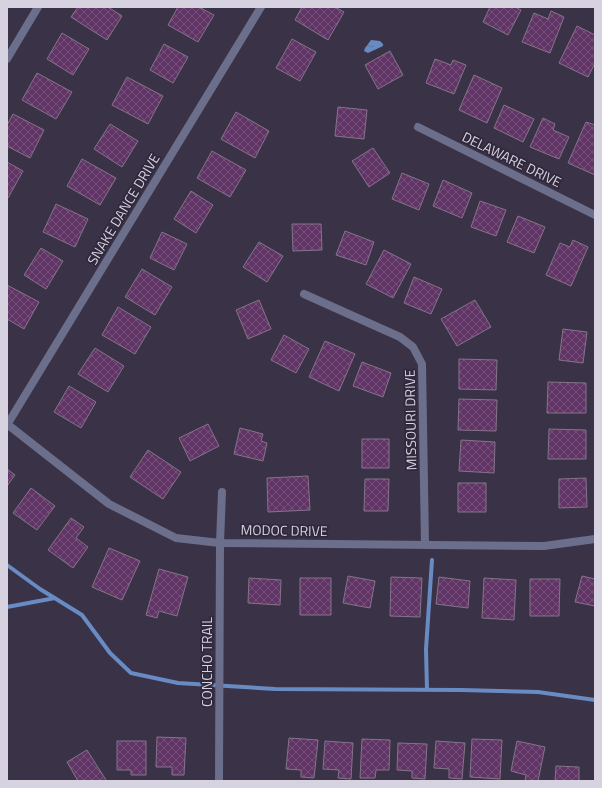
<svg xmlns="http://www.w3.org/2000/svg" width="602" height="788" font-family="'Titillium Web',sans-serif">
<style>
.water{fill:url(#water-ripples)}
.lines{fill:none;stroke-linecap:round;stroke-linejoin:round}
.stream{stroke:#688bc4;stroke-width:4}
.building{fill:url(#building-cross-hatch);stroke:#857488}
.minor{stroke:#6c6f8b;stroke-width:8}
.tertiary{stroke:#6c6f8b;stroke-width:8}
.labels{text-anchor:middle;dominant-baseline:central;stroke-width:3.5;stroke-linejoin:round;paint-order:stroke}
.street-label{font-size:14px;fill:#d6d2df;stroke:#30283c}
</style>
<defs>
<pattern id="water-ripples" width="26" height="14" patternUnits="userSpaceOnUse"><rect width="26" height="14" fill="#688bc4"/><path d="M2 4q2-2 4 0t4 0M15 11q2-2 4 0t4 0" fill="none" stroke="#5c749d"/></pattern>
<pattern id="building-cross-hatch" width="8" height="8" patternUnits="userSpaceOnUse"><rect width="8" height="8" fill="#603566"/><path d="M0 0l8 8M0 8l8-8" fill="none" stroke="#76517b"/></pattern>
</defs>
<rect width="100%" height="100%" fill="#3a3246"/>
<!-- water -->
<path class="water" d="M371 40 380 41 383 44V46L368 53 364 51 365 48Z"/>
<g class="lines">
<!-- stream -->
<path class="stream" d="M7 565 40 589 82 615 110 653 131 673 178 683 275 689 461 690 538 692 595 700
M7 607 55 598
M427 690 426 649 432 560"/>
</g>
<!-- building -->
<path class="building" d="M78 7H108L122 16 107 40 71 17Z
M178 7H199L214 15 198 42 168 25Z
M302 7H335L344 12 328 40 295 20Z
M490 7H515L521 10 508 35 483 22Z
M551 11 564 17 550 53 522 42 534 13 548 19Z
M577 26 595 35V63L588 77 559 63Z
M62 33 89 49 73 75 47 59Z
M292 39 316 52 300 81 276 68Z
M164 44 188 57 173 83 150 70Z
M390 51 403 75 378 89 365 65Z
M435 59 451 65 453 60 466 65 454 94 426 83Z
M37 73 72 92 56 119 22 100Z
M474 75 502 88 487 123 459 110Z
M127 77 163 96 148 124 112 105Z
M504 105 534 119 523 142 494 128Z
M338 107 367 110 364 139 335 136Z
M236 112 269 131 255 158 221 139Z
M13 114 44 130 30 158 7 146V125Z
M543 118 555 124 553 130 569 137 559 159 530 147Z
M586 122 595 125V175L568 163Z
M110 124 138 141 122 167 94 149Z
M373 148 390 173 369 187 352 161Z
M212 151 246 170 230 197 197 178Z
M82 159 116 178 100 205 67 186Z
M7 162 23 171 8 198H7Z
M402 173 429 184 419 210 392 199Z
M443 180 472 193 462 218 433 206Z
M191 191 213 205 196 233 174 219Z
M480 201 506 210 496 236 471 227Z
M56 204 88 219 75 247 43 232Z
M518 216 545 227 534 253 507 242Z
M292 224H321L322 250 293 251Z
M345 231 374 242 366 265 336 255Z
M162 232 187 244 174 270 150 258Z
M573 240 588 247 571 286 546 275 560 243 570 247Z
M259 242 283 256 267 282 243 267Z
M41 248 63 261 46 289 24 275Z
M384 250 411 264 393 298 366 284Z
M142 269 172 287 155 315 125 297Z
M414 277 442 289 431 314 404 303Z
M7 285 39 302 24 329 7 319Z
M259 300 271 329 248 339 236 310Z
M475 300 491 327 457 346 441 319Z
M118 307 151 327 135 354 102 335Z
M563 329 587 332 583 363 559 360Z
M284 335 309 349 296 373 271 360Z
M325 341 355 354 339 391 309 377Z
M95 348 124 366 108 392 78 374Z
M459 359 497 360 496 390 459 389Z
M362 362 391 373 383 397 353 386Z
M548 382 586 383V413H547Z
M69 386 96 402 81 428 54 412Z
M459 399 497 400 496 431 458 430Z
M208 424 219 446 190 461 179 438Z
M240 428 263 434 261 441 267 443 263 461 234 454Z
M549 429 586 430V459H548Z
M362 439H389V468H362Z
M461 440 495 442 494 473 459 471Z
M148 450 181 472 163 499 130 477Z
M7 469 15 475 7 486Z
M308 476 310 510 268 512 267 478Z
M586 478 587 507 559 508V479Z
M365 479H389L388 511H364Z
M458 483H486V512H458Z
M31 488 55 506 37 530 13 513Z
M71 518 84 527 76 538 88 547 73 568 48 550Z
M109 548 140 561 122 600 92 587Z
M159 569 188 577 177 616 159 611 157 618 146 615Z
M348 576 375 581 370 608 343 603Z
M582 576 595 579V606L575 602Z
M391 577 422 578 420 617 390 616Z
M439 577 470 581 468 608 436 604Z
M249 578 281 580 280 605 248 603Z
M300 578H331V615H300Z
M484 578 516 580 514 620 482 618Z
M530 579H560L559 616H530Z
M157 737 186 738 184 775H172V767H156Z
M289 738 318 740 314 778 301 777V770L286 769Z
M362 739 390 740 389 770H376L375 778H360Z
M472 739 502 740 500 779 470 777Z
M117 741H146V775H131V770H117Z
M325 741 353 743 351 779 338 778 339 770 323 769Z
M436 741 465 743 462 779 449 778V769L434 768Z
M517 741 545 747 538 781H525L526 775 511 771Z
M398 743 427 744 425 779 412 778V771L397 770Z
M87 750 106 780 105 781H78L67 762Z
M556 766 579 767V781H555Z"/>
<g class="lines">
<!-- minor -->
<path class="minor" d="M7 59 38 7
M418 127 595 215
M304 294 400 337 413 347 422 364 425 545
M7 425 261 7
M219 781 220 543 222 492"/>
<!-- tertiary -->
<path class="tertiary" d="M7 424 109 504 176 538 220 543 544 546 595 539"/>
</g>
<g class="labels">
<!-- street labels -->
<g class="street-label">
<text transform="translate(512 159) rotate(26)">DELAWARE DRIVE</text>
<text transform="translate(123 209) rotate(-59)">SNAKE DANCE DRIVE</text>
<text transform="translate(410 420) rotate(-91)">MISSOURI DRIVE</text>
<text transform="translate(284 530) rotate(1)">MODOC DRIVE</text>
<text transform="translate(206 662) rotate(-90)">CONCHO TRAIL</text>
</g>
</g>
<!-- border -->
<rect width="602" height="788" fill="none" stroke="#d6d2df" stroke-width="16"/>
</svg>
